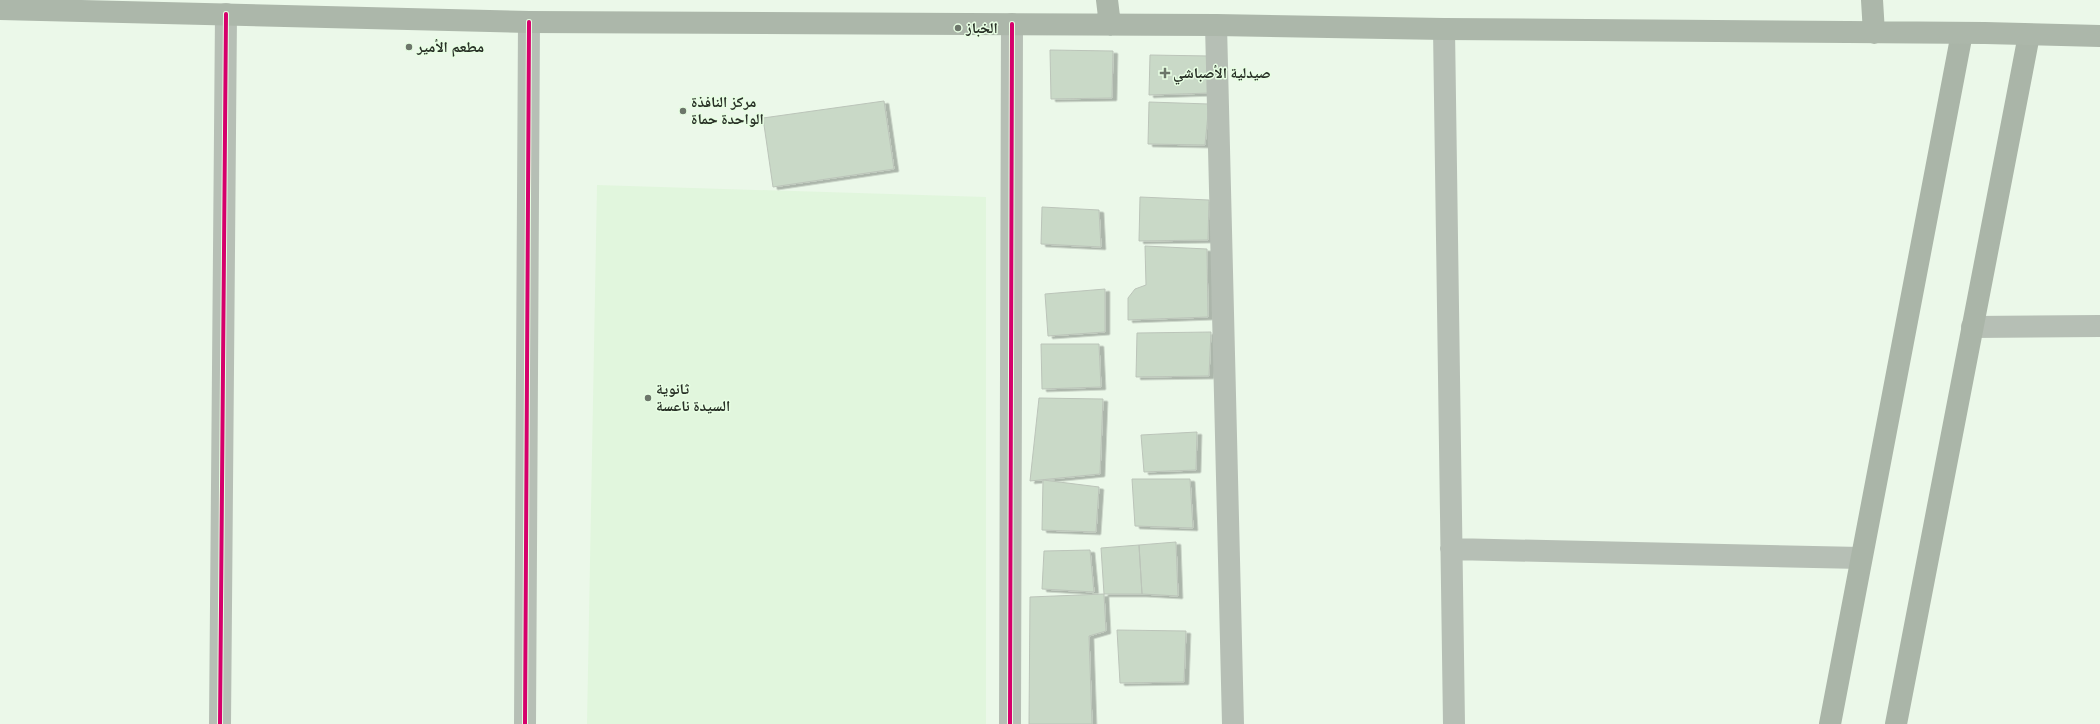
<svg xmlns="http://www.w3.org/2000/svg" width="2100" height="724" font-family="Figtree,'Noto Naskh Arabic',sans-serif">
<style>
.built{fill:#e1f6dd}
.building{fill:#c9d9c7;stroke:#bbc4b9;filter:url(#shadow)}
.lines{fill:none;stroke-linecap:round;stroke-linejoin:round}
.minor{stroke:#b6bfb5;stroke-width:22}
.secondary{stroke:#aab5a8;stroke-width:22}
.primary{stroke:#acb7aa;stroke-width:22}
.cycleway-casing{stroke:#e7fee3;stroke-width:6}
.cycleway{stroke:#d6006c;stroke-width:4}
.poi-dot{fill:#6c766a;stroke:#e7fee3;stroke-width:1.5}
.labels{text-anchor:middle;dominant-baseline:central;stroke-width:3;stroke-linejoin:round;paint-order:stroke}
.poi-label{font-size:15px;font-weight:bold;fill:#283026;stroke:#e7fee3;text-anchor:start}
</style>
<defs>
<filter id="shadow"><feDropShadow dx="4.5" dy="2.5" stdDeviation="0" flood-color="#0004"/></filter>
</defs>
<rect width="100%" height="100%" fill="#ebf8e9"/>
<!-- built -->
<path class="built" d="M597 185 986 197V724H587Z"/>
<!-- building -->
<path class="building" d="M1050 50 1113 51 1112 98 1051 99Z
M1150 55 1210 56 1211 93 1149 95Z
M884 101 894 169 773 187 763 118Z
M1149 102 1209 104 1205 145 1148 144Z
M1140 197 1209 200 1208 240 1139 241Z
M1042 207 1099 210 1101 247 1041 244Z
M1145 246 1207 249 1208 317 1128 320V298L1135 289 1146 285Z
M1105 289V332L1048 336 1045 294Z
M1211 332 1209 376 1136 377 1137 333Z
M1041 344H1099L1101 387 1042 389Z
M1039 398 1103 399 1100 474 1030 481Z
M1197 432 1196 470 1144 472 1141 435Z
M1132 479H1190L1193 528 1135 526Z
M1043 480 1099 487 1096 532 1042 530Z
M1176 542 1178 596 1142 594 1139 545Z
M1139 545 1142 594H1104L1101 548Z
M1090 550 1094 592 1042 589 1044 551Z
M1104 594 1106 631 1089 636 1092 724H1029L1030 597Z
M1117 630 1186 631 1184 682 1120 683Z"/>
<g class="lines">
<!-- minor -->
<path class="minor" d="M1216 25 1233 724
M1444 29 1454 724
M1972 327 2100 326
M1451 549 1861 558
M220 724 226 14
M525 724 529 22
M1010 724 1012 24"/>
<!-- secondary -->
<path class="secondary" d="M1830 724 1962 33
M1896 724 2029 35"/>
<!-- primary -->
<path class="primary" d="M1107 0 1110 25
M1872 0 1874 33
M0 9 529 22 1216 25 1444 29 1985 33 2100 36"/>
<defs>
<path id="cycleway" d="M220 724 226 14
M525 724 529 22
M1010 724 1012 24"/>
</defs>
<!-- cycleway casing -->
<use href="#cycleway" class="cycleway-casing"/>
<!-- cycleway -->
<use href="#cycleway" class="cycleway"/>
</g>
<!-- markers -->
<g class="poi-dot">
<circle cx="958" cy="28" r="4"/>
<circle cx="409" cy="47" r="4"/>
<path d="M1163 67h4v4h4v4h-4v4h-4v-4h-4v-4h4z"/>
<circle cx="683" cy="111" r="4"/>
<circle cx="648" cy="398" r="4"/>
</g>
<g class="labels">
<!-- poi labels -->
<g class="poi-label">
<text x="966" y="28">الخباز</text>
<text x="417" y="47">مطعم الأمير</text>
<text x="1173" y="73">صيدلية الأصباشي</text>
<text x="691" y="102">مركز النافذة<tspan x="691" dy="17">الواحدة حماة</tspan></text>
<text x="656" y="389">ثانوية<tspan x="656" dy="17">السيدة ناعسة</tspan></text>
</g>
</g>
</svg>
